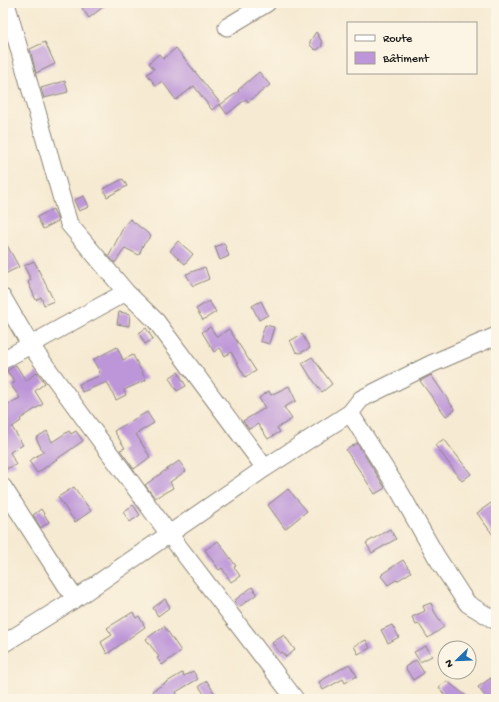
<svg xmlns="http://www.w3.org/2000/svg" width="499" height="702" font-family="'Gochi Hand',sans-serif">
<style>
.building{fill:#bd96d9}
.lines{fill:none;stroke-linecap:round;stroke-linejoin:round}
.minor-casing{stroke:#898377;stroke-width:19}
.minor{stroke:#fff;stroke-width:17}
</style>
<rect width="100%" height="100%" fill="#fcf5e5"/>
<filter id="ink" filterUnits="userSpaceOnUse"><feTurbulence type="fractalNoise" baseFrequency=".025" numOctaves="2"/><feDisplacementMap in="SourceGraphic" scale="8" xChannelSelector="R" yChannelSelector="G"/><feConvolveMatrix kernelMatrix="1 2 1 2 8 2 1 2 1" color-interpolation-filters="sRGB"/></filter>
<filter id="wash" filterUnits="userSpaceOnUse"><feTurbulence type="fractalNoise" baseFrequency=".012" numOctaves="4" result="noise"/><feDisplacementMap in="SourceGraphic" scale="16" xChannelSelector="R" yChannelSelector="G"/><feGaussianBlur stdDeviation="0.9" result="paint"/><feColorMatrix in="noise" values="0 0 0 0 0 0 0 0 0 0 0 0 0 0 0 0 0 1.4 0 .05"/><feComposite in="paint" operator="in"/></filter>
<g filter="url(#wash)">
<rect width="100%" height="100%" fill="#f6ead2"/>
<g id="blocks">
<!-- building -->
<path class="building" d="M88 3H108L89 18 82 8Z
M316 32 322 42V46L317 50 314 49 310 45V41Z
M45 42 55 64 36 73 30 49Z
M176 48 220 103 212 110 194 86 176 100 162 81 156 86 147 74 154 69 149 63 159 54 163 59Z
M259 72 270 85 248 102 246 99 227 114 220 105 239 91 238 90Z
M65 81 68 92 44 98 41 88Z
M123 179 127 186 107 197 103 189Z
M84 196 89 207 79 211 74 200Z
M53 209 58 221 43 229 37 217Z
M130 219 151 236 143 245 139 255 125 248 115 263 109 256 124 226Z
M3 238 19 267 3 275Z
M178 241 193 254 185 264 170 251Z
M224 243 229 256 220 260 215 247Z
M34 261 54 301 44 305 41 297 36 300 28 282 31 280 24 266Z
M205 267 209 279 193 286 186 274Z
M209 301 216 312 203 320 196 309Z
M261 301 268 315 259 320 252 306Z
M119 312 130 314 129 326 117 324Z
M265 325 274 327 269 344 260 341Z
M210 327 217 337 229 329 256 371 245 377 231 352 225 356 220 348 214 352 202 332Z
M146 328 153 339 145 344 139 333Z
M302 334 310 348 300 353 296 352 290 341Z
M117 347 123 360 133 355 146 380 124 390 126 395 116 400 107 382 82 392 79 384 99 376 98 374 100 372 93 360Z
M312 357 332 384 322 392 310 376 302 363Z
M16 365 26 381 37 372 45 383 35 391 43 404 20 419 21 421 12 427 23 445 10 452 16 465 5 469 3 464V407L20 398 11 385 15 382 7 371Z
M178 372 186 386 177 391 169 378Z
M431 375 455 410 446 416 420 381Z
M289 386 296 401 284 407 292 419 277 428 280 432 268 439 258 424 249 429 243 421 265 408 259 398 269 391 271 395Z
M147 412 154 423 136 434 150 457 134 469 120 450 125 448 114 431Z
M47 431 52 442 69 431 71 434 76 431 83 441 37 473 29 461 43 452 36 438Z
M444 439 471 474 462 481 435 445Z
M357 443 385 488 375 494 346 450Z
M179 461 186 471 170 482 173 488 155 498 145 485 163 472Z
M74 487 91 511 75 522 58 497Z
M288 489 307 511 285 529 268 505Z
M491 503 496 509V539L477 513Z
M133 505 140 515 130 522 123 512Z
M41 509 49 522 41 528 33 515Z
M390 529 396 539 372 553 366 543Z
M218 541 236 566 234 567 240 576 231 582 222 568 219 570 205 550Z
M403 560 411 572 397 581 396 580 388 585 381 576 383 574H382Z
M252 587 257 594 239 607 234 601Z
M165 599 170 607 158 616 153 608Z
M431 603 434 611 444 627 428 638 419 624 416 625 412 617 425 611 423 606Z
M133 612 136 618 139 616 145 627 107 654 101 642 112 635 107 628Z
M392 625 399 637 388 643 381 630Z
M164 626 181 651 162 665 157 658 159 657 146 639Z
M284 635 295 650 286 657 282 652 280 653 272 643Z
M366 640 370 648 358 654 354 646Z
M426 646 432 656 420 662 414 652Z
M416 660 424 673 413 680 405 667Z
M349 664 357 676 345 683 343 679 323 690 319 682Z
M193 671 198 679 176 692 180 699H157L152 691 182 673 184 676Z
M491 678 496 686V695L490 699H487L478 687Z
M207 681 218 699H207L199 686Z
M447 681 470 699H447L439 687Z"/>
</g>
</g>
<g filter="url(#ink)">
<use href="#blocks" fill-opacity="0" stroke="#898377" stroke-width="1"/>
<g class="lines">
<defs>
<path id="minor" d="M6 3 69 224 126 292 156 321 265 468
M227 27 267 3
M3 298 31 346 169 534 295 699
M3 360 126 292
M350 413 401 494 436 556 462 596 468 604 496 621
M3 487 75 599
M3 644 75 599 265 468 350 413 361 399 431 364 496 336"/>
</defs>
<!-- minor casing -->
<use href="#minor" class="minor-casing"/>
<!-- minor -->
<use href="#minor" class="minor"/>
</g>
</g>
<!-- margin -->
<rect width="499" height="702" fill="none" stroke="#fcf5e5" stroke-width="16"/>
<!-- legend -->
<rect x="347" y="22" width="130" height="52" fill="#fcf5e5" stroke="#a29e95"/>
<rect x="355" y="35" width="20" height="6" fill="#ffffff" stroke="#a29e95"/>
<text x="383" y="42" font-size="12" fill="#1c1c1c">Route</text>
<rect x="355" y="52" width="20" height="12" fill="#bd96d9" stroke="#a29e95"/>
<text x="383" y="62" font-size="12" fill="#1c1c1c">Bâtiment</text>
<!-- north arrow -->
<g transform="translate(457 660) rotate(247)"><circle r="19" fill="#fcf5e5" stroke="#a29e95"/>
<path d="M0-3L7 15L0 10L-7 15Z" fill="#1f6fb2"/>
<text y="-6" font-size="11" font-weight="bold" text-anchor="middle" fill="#1c1c1c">N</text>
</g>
</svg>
